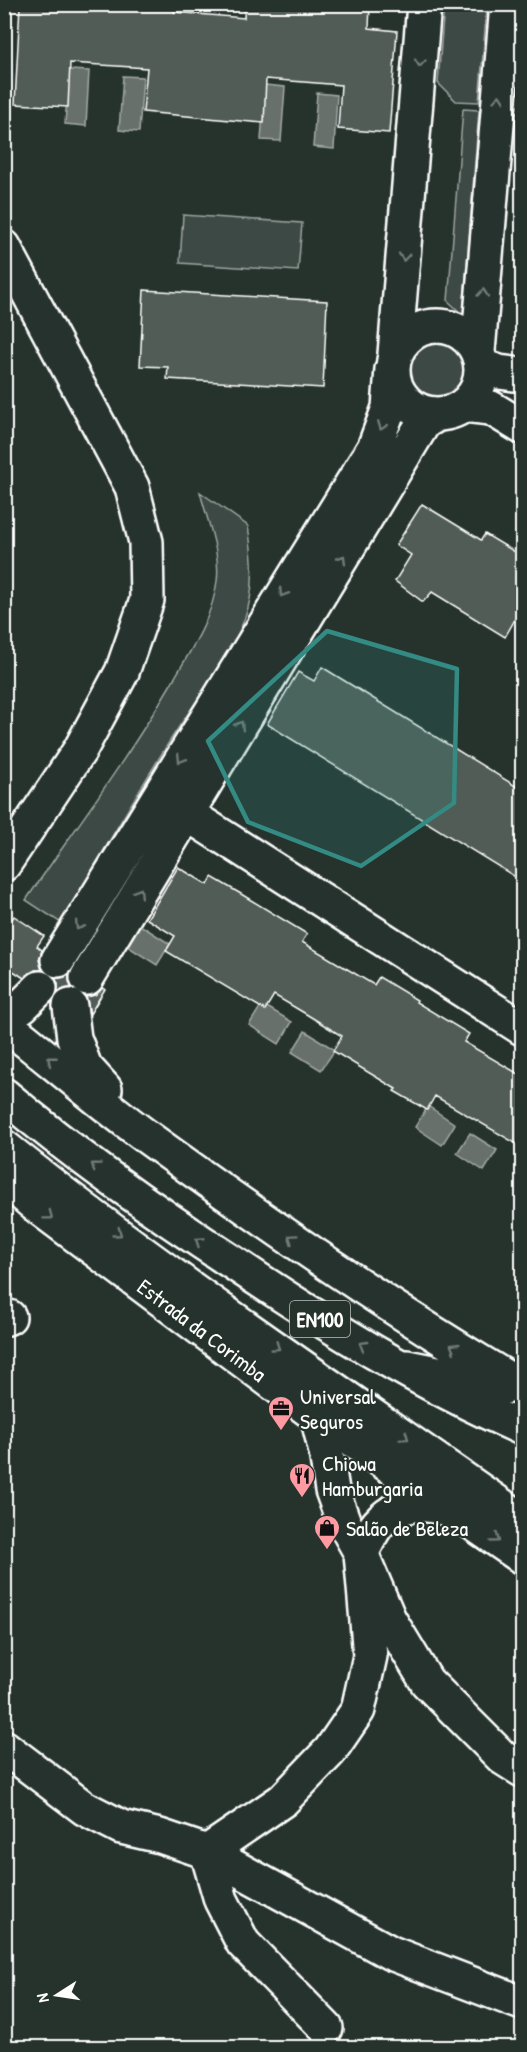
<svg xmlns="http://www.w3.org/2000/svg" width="527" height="2052" font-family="'Patrick Hand',sans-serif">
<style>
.green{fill:#3e4944;stroke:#9ea4a2;stroke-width:1.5}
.water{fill:#67706c;stroke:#a4a9a7;stroke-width:1.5}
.building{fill:#515c57;stroke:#fff;stroke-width:1.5}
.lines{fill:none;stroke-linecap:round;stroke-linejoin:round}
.minor-casing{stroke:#fff;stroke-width:38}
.major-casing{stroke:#fff;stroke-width:38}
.minor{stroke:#26332d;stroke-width:33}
.major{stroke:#26332d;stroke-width:33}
.oneway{stroke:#727a76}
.marked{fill:#338b84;fill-opacity:0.2;stroke:#338b84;stroke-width:4.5;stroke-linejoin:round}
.labels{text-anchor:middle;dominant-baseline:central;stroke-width:4.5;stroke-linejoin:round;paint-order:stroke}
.shield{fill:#26332d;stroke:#bec2c0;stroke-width:1.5}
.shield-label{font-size:21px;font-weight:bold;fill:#fff}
.street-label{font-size:22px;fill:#fff;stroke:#26332d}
.poi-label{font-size:22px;fill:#fff;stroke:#26332d;text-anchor:start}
</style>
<rect width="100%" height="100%" fill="#26332d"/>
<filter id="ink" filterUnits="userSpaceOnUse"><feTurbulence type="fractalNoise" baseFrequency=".0167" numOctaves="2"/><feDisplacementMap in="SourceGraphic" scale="12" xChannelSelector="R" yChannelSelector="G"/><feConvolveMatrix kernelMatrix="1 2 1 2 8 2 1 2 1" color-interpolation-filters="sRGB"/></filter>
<g filter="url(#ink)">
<!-- green -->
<path class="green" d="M444 5H487L479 102 456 101 438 83Z
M463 109 479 110 463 315 448 301Z
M183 215 302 223 298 271 180 263Z
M406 371a30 30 0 1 1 60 0a30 30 0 1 1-60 0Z
M200 492 248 526C253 557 256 590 244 620 228 662 197 698 173 736 134 797 98 861 61 923L26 900C75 829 127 759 171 684 190 651 212 620 217 581 221 552 207 520 200 492Z"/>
<!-- water -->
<path class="water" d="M69 70 89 71 86 126 65 124Z
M123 76 143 77 139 132 119 130Z
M265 85 285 87 281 141 261 140Z
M317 93 337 95 334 149 313 147Z
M140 925 170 944 157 965 127 946Z
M262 1004 292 1022 279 1044 249 1025Z
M305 1031 335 1050 321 1070 292 1052Z
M428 1106 455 1124 442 1145 415 1127Z
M470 1133 497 1150 484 1171 457 1153Z"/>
<!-- building -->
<path class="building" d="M20 4H175L174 12 244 18 245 4H370L369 28 397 31 389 133 338 129 341 85 266 79 264 123 143 112 147 68 70 63 68 107 15 104Z
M144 290 327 301 323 388 167 379 168 367 140 366Z
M422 504 481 540 485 534 522 556V607L505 637 432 592 423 602 395 581 411 555 396 545Z
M322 667 522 790V881L267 724 298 672 314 681Z
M178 867 208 885 212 877 241 894 307 934 302 942 374 985 379 977 417 1000 416 1002 469 1034 464 1042 522 1076V1147L435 1096 427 1110 394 1091 396 1089 333 1051 342 1036 306 1014 274 995 265 1010 166 951 175 936 147 919Z
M14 916 44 936 37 946 42 950 39 960 42 970H35L24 978 4 965V931Z
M69 975 71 988 58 992V984L55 978Z
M103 988 105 989 90 1014 86 997 95 995Z"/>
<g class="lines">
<defs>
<path id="minor" d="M4 247 132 487 146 542 147 600 122 672 80 750 4 864
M393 370a44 44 0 1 1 88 0a44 44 0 1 1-88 0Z
M478 352 507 4
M395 354 424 4
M481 366 499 372 522 375
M464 405 491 408 522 427
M167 801 522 1028
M58 960 374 448 389 408 392 369
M87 978 424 422 438 414
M70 1006 74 1038 85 1067 105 1089
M4 1010 22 1006 40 988
M4 1023C52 1061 98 1101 147 1137 269 1225 393 1311 522 1387
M4 1319 9 1317
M407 1367 506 1387
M317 1416 326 1452 332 1490 344 1523 361 1553 389 1619 427 1682 503 1758 522 1770
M4 1747 84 1808 121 1827 160 1836 207 1852 283 1800 330 1751 358 1710 370 1656 361 1553
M207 1852 391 1953 522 2003
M207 1852 221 1900 243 1943 326 2028"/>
<path id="major" d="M4 1095C77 1157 155 1212 235 1264 326 1325 421 1384 522 1428
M4 1147C170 1280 349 1398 522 1520
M4 1178 34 1204 317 1416 522 1557
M361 1553C367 1544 371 1532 378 1524 399 1500 426 1502 453 1511"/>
</defs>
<!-- minor casing -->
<use href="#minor" class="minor-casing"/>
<!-- major casing -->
<use href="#major" class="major-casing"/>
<!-- minor -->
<use href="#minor" class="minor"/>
<!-- major -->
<use href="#major" class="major"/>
</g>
<!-- one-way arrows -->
<defs><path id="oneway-chevron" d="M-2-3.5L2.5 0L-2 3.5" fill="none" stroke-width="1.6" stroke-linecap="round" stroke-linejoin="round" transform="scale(1.5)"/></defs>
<g class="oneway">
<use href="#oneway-chevron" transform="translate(420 63) rotate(95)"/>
<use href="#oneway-chevron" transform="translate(499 99) rotate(-85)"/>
<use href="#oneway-chevron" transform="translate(404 257) rotate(95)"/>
<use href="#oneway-chevron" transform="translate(483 293) rotate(-85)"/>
<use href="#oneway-chevron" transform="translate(382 426) rotate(111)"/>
<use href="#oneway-chevron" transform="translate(342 559) rotate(-59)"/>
<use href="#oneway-chevron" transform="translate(283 593) rotate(122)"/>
<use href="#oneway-chevron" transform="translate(240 725) rotate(-59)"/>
<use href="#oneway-chevron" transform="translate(181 759) rotate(122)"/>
<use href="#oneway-chevron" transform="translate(139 892) rotate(-59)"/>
<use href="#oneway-chevron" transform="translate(79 926) rotate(121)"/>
<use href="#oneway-chevron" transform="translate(51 1060) rotate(-141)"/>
<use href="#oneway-chevron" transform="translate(95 1166) rotate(-143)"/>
<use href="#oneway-chevron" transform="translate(49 1216) rotate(37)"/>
<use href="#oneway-chevron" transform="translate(118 1233) rotate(36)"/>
<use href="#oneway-chevron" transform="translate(292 1238) rotate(-145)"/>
<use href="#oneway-chevron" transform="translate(199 1241) rotate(-146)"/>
<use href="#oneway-chevron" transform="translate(363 1345) rotate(-149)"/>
<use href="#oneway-chevron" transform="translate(276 1347) rotate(34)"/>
<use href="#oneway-chevron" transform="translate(454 1347) rotate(-149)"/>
<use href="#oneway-chevron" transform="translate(405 1437) rotate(35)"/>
<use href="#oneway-chevron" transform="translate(496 1539) rotate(36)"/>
</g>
</g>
<!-- marked area -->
<path class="marked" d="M327 631 457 669 454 803 361 866 248 822 208 741Z"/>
<!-- icons -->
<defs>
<symbol id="office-pin" viewBox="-11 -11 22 30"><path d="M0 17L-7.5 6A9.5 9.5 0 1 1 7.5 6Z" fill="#ff9aa2" stroke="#26332d"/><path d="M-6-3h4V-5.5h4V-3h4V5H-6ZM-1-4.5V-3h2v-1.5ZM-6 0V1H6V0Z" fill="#111"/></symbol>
<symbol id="restaurant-pin" viewBox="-11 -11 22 30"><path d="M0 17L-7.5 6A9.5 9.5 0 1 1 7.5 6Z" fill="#ff9aa2" stroke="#26332d"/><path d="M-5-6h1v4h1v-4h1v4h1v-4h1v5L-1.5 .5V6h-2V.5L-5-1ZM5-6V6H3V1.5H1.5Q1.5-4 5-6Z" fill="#111"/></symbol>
<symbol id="shop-pin" viewBox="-11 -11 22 30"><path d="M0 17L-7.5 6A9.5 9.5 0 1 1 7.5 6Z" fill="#ff9aa2" stroke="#26332d"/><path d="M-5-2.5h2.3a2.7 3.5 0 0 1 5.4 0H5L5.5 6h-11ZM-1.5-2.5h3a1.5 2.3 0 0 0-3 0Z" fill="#111"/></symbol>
</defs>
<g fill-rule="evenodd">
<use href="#office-pin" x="266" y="1394" width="30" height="40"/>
<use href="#restaurant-pin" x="287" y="1461" width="30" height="40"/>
<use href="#shop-pin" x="312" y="1513" width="30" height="40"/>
</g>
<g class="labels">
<!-- shield labels -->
<rect class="shield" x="290" y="1301" width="60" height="36" rx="4.5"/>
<g class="shield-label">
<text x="320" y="1319">EN100</text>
</g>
<!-- street labels -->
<g class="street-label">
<text transform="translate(202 1330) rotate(37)">Estrada da Corimba</text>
</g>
<!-- poi labels -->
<g class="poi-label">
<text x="300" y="1396">Universal<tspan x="300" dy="25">Seguros</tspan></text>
<text x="322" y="1463">Chiowa<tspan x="322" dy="25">Hamburgaria</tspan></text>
<text x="346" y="1528">Salão de Beleza</text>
</g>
</g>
<!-- margin -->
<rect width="527" height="2052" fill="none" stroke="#26332d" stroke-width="24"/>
<rect x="12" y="12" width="503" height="2028" fill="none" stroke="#fff" stroke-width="2" filter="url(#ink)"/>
<!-- north arrow -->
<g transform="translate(57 1995) rotate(258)" stroke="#26332d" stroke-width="4.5" paint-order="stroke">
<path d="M0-4.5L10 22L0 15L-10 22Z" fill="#ffffff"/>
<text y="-9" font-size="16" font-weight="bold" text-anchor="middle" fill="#ffffff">N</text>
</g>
</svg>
